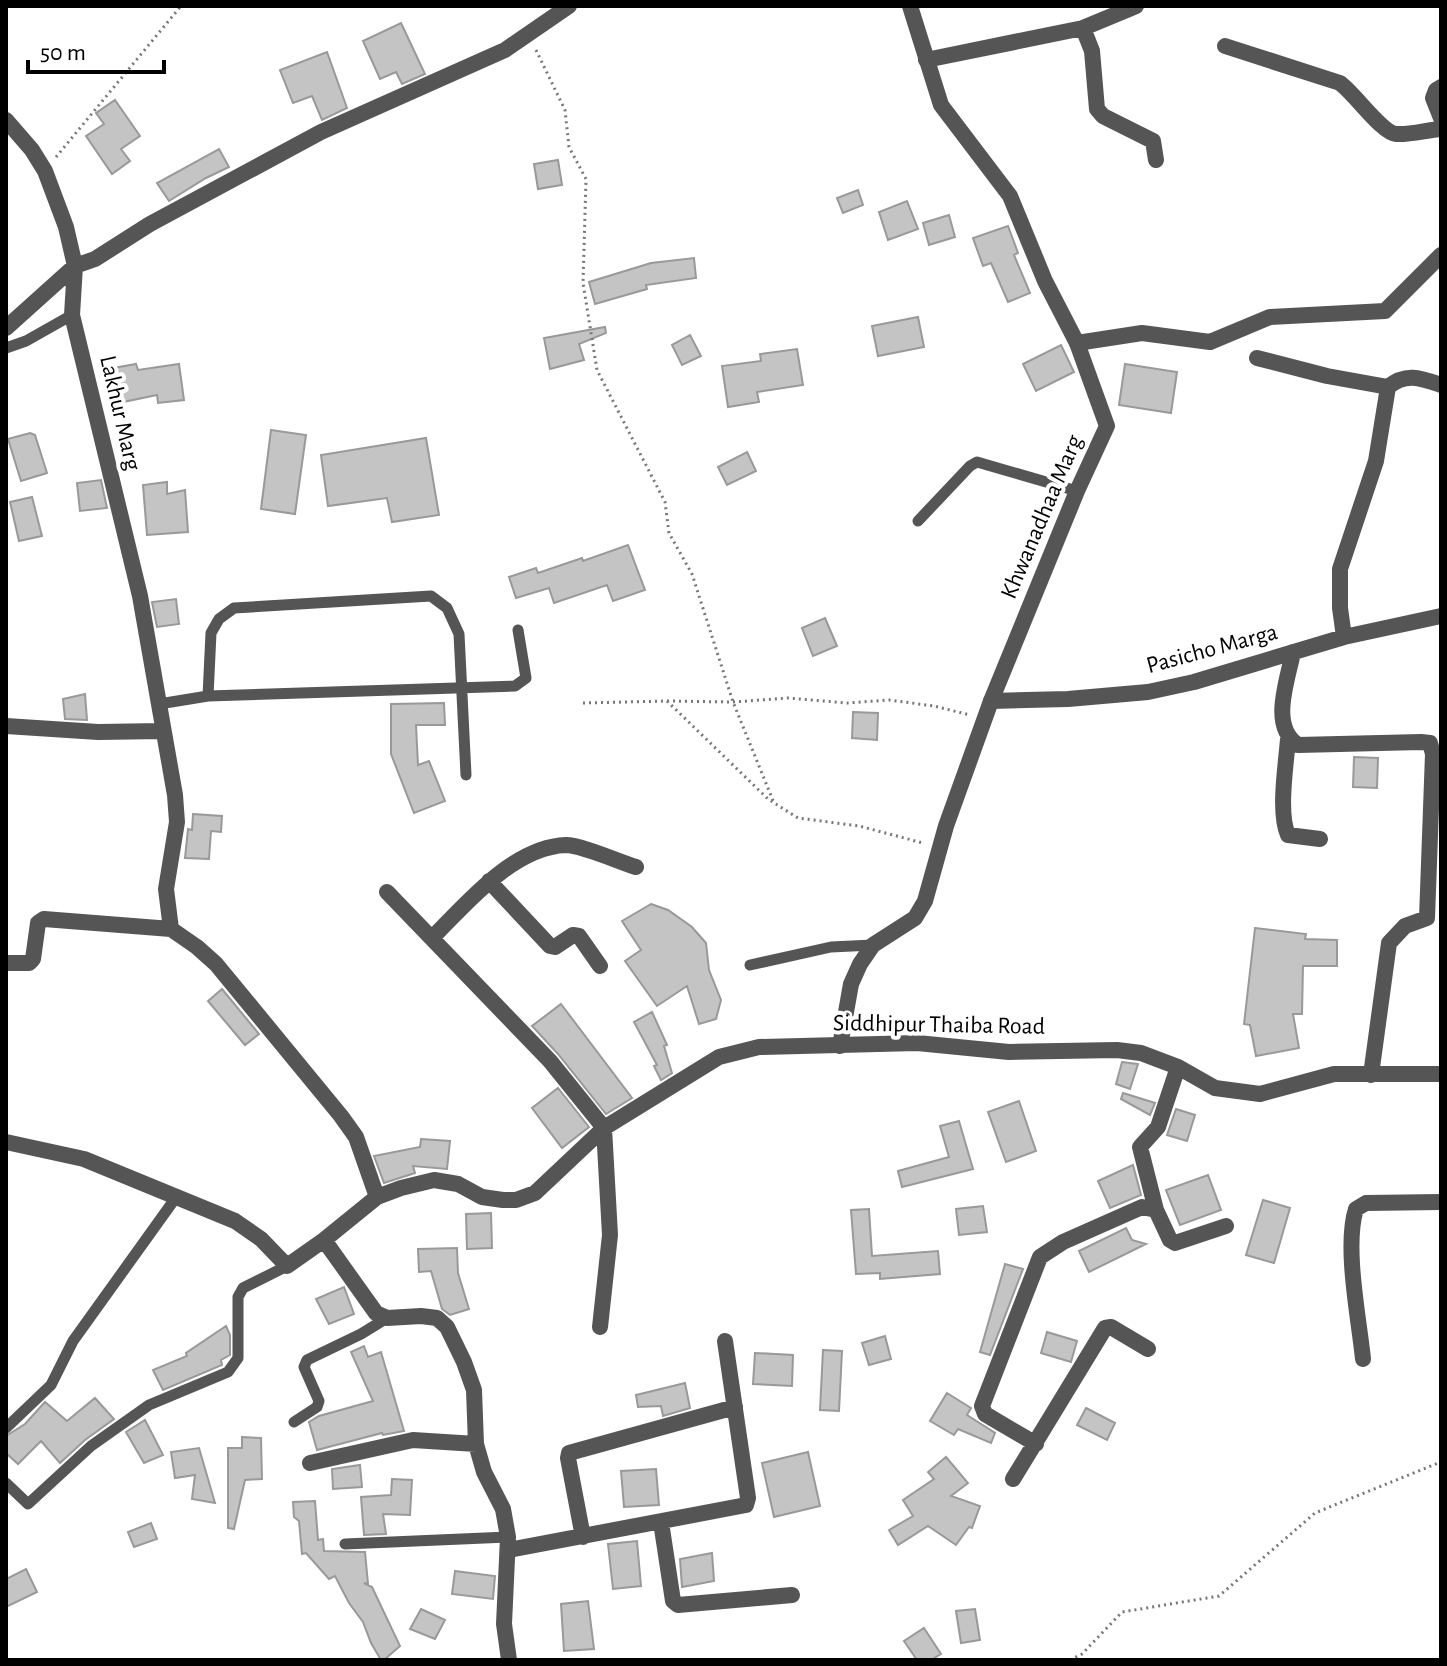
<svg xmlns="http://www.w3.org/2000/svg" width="1447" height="1666" font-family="'Alegreya Sans',sans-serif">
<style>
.building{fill:#c4c4c4;stroke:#999;stroke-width:2}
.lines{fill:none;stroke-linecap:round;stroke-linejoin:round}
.path{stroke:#777;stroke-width:3;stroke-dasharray:2 4;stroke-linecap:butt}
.service{stroke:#555;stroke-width:11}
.minor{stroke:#555;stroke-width:16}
.tertiary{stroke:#555;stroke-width:16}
.labels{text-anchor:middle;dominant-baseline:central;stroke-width:8;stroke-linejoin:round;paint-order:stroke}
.street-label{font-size:24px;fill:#000;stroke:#fff}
</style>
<rect width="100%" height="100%" fill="#fff"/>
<!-- building -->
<path class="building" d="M401 23 425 74 402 84 396 72 380 79 363 41Z
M327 52 347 108 322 120 312 96 293 103 280 70Z
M115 100 140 136 121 149 130 161 112 174 86 136 104 124 96 113Z
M219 149 229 167 206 178 169 201 157 183Z
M558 160 562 185 538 189 534 164Z
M858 190 863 205 843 213 837 198Z
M907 201 918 229 888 240 879 212Z
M949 215 955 237 929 245 923 223Z
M1008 226 1018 253 1014 255 1030 293 1008 302 991 263 983 266 973 238Z
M694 258 696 278 646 285 647 289 595 304 589 282 651 263Z
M918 317 924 347 878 356 872 326Z
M605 327 606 333 579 344 584 360 550 369 544 338Z
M690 335 701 356 682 365 672 345Z
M1061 345 1074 372 1036 391 1023 364Z
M797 349 803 385 757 392 759 402 728 407 722 366 761 361 760 354Z
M136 364 138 370 179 364 184 400 158 403 157 395 109 405 102 370Z
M1125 364 1177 372 1171 413 1119 405Z
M271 430 306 435 295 514 261 509Z
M30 433 35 435 47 473 21 481 8 439Z
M426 438 439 515 392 522 387 498 328 506 321 455Z
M747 452 756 471 727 485 718 467Z
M101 480 107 508 80 511 77 483Z
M167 482V494L185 490 188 532 147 535 143 485Z
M32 497 42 536 19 541 10 502Z
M628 545 645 590 613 601 607 585 554 603 549 588 516 598 509 577 536 568 538 573 582 558 583 561Z
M176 599 179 624 157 627 152 602Z
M825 618 837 646 813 656 802 628Z
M85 694 87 720 65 719 63 699Z
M444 703 445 725H416L418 765 429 761 445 801 414 813 391 754V704Z
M853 712 878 713 877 740 852 738Z
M1354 757 1378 758 1377 788 1353 787Z
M193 814 222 816 221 832 211 831 209 859 185 858 188 829 192 830Z
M651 904 668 910 692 927 706 943 709 970 721 1000 716 1019 699 1024 687 986 657 1006 625 961 641 950 622 921Z
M1255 928 1306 934 1305 939 1337 940V966H1303L1302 1014H1293L1299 1048 1256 1056 1250 1025 1244 1024Z
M222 989 259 1034 245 1045 208 1001Z
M561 1004 632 1098 606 1114 558 1054 532 1026Z
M652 1012 667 1045 664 1046 672 1073 661 1080 654 1066 657 1065 634 1022Z
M1122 1062 1138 1064 1130 1089 1116 1084Z
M558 1088 589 1127 562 1148 532 1108Z
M1123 1093 1155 1103 1150 1115 1121 1099Z
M1019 1101 1036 1151 1006 1162 988 1112Z
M1176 1109 1195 1115 1187 1141 1167 1135Z
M959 1121 973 1169 902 1187 898 1171 949 1157 940 1126Z
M421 1139 450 1141 447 1169 413 1166 415 1173 384 1183 374 1156 420 1147Z
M1133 1165 1141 1195 1110 1208 1098 1181Z
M1208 1175 1221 1210 1180 1225 1166 1190Z
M1263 1200 1290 1208 1274 1263 1246 1255Z
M983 1206 987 1232 959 1235 956 1209Z
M869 1209 872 1256 938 1251 940 1274 880 1279V1273L856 1274 851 1210Z
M491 1213 492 1248 467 1249 466 1214Z
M1126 1228 1132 1240 1146 1244 1089 1272 1079 1251Z
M457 1248 458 1273 469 1309 450 1315 442 1309 431 1271 419 1272 418 1249Z
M1005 1264 1023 1269 990 1355 980 1352Z
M344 1287 354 1314 329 1324 316 1299Z
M226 1326 230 1335V1355L221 1360 222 1365 163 1390 153 1370 187 1356 186 1353Z
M1047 1332 1077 1341 1071 1362 1041 1353Z
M885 1336 891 1359 869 1365 862 1343Z
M364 1346 368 1357 381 1352 404 1431 383 1435 382 1433 317 1450 309 1422 319 1416 373 1401 351 1352Z
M823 1350 842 1351 839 1411 820 1410Z
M755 1353 793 1355 792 1386 753 1384Z
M685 1383 690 1408 663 1416 661 1406 638 1407 636 1395Z
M947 1393 971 1408 967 1415 995 1433 991 1443 958 1429 954 1435 930 1421Z
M95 1398 114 1419 85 1440 60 1463 41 1441 18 1464 6 1453V1436L25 1424 45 1402 67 1421Z
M1086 1408 1115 1423 1107 1440 1077 1425Z
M145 1420 163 1455 144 1463 126 1432Z
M242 1437 261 1438 262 1479 245 1480 234 1529 228 1528V1448H242Z
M199 1448 215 1503 192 1499 195 1475 175 1478 171 1452Z
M808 1452 820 1506 774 1517 762 1463Z
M946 1457 968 1483 951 1496 980 1506 972 1528 969 1527 956 1545 928 1526 898 1545 889 1530 913 1516 903 1500 934 1479 928 1472Z
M360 1465 362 1487 333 1489 332 1469Z
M656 1469 659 1505 624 1507 621 1471Z
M392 1479 412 1480 410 1515 383 1514 386 1534 364 1535 361 1497 391 1495Z
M315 1501 318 1540 323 1539 324 1551 365 1552 368 1584 364 1583 372 1587 400 1646 384 1660H381L371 1643 363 1622 349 1603 335 1576 329 1579 306 1553 302 1554 299 1521 294 1517 293 1502Z
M151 1523 157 1539 134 1547 128 1532Z
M637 1541 641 1586 613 1589 608 1544Z
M712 1553 714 1581 682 1587 680 1559Z
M26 1569 37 1592 6 1607V1579Z
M455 1571 495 1576 493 1599 452 1594Z
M588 1601 594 1649 564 1651 561 1604Z
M421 1609 445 1620 435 1639 410 1629Z
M975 1609 980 1640 961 1643 956 1611Z
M924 1628 941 1654 931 1660H917L904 1641Z"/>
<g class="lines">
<!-- path -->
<path class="path" d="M536 50 565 110 569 147 586 179 583 283 597 370 665 502 669 533 692 574 733 702 774 803
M56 157 181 6
M667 701 733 702 788 698 847 703 889 700 934 706 970 715
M583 703 667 701 768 799 798 818 859 826 923 843
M1070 1660 1082 1654 1122 1612 1219 1596 1315 1513 1441 1462"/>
<!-- service -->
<path class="service" d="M6 348 26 341 72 315
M918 521 970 466 977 462 1077 491
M208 696 211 633 219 619 234 608 431 596 447 608 459 634 466 775
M159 704 208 696 515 686 526 678 518 630
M750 965 831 947 873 945
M294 1422 317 1407 319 1401 304 1367 307 1360 361 1334 387 1318
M6 1428 51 1385 73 1341 177 1196
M6 1483 28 1504 91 1446 149 1405 228 1372 238 1358V1297L243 1288 287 1266
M345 1544 508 1537"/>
<!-- minor -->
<path class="minor" d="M1083 28 1092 51 1097 109 1103 116 1153 141 1156 160
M1225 46 1340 83C1355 94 1382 133 1396 134 1410 135 1427 130 1441 129
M926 60 1083 28 1136 6
M1441 87 1436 90 1433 98 1441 118
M6 120 32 150 45 171 66 227 75 266 72 315 140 596 175 795 177 822 166 889 171 929 197 947 216 964 341 1116 356 1137 377 1197
M6 328 75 266 95 259 150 224 321 132 505 50 569 6
M1077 343 1142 333 1210 342 1270 317 1385 311 1441 255
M1257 358 1327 376 1388 387
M1344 637 1340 608V569L1376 461 1388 387C1406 372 1421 378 1441 385
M1293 652C1288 680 1269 726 1298 745L1421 742 1430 743 1433 754 1427 918 1405 926 1389 943 1371 1075
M991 701 1068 699 1148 692 1194 682 1344 637 1441 616
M6 726 98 732 163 731
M1288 739C1286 765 1278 813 1288 835L1320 839
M489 881 550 946 555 947 573 935 579 936 600 966
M387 892 550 1061 604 1128 610 1235 600 1327
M432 938C467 903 513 847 566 845 581 845 620 862 636 867
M6 963H29L33 959 38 923 44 919 171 929
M6 1142 84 1159 235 1221 261 1239 287 1266 324 1240 377 1197 401 1188 434 1180 458 1184 482 1197 503 1200H516L535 1193 604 1128 719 1057 759 1047 917 1043 1009 1052 1117 1050 1141 1053 1178 1067 1215 1088 1260 1094 1334 1074H1441
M1156 1210 1170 1240 1175 1243 1226 1226
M324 1240 376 1313 387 1318 421 1316 437 1318 447 1327 464 1362 474 1390 476 1444 484 1472 503 1509 508 1537 504 1624 509 1660
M1363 1359C1359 1319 1344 1246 1356 1209L1366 1203 1441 1202
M1036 1444 985 1414 982 1406 1040 1257 1063 1242 1142 1207 1156 1210 1140 1147 1158 1127 1178 1067
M310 1463 413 1440 476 1444
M1013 1479 1105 1328 1111 1327 1148 1349
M661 1522 673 1601 678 1605 792 1595
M583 1537 568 1458 569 1453 735 1407
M509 1550 746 1505 748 1498 725 1341"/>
<!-- tertiary -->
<path class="tertiary" d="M840 1046 851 984 860 964 873 945 915 918 925 901 946 826 991 701 1077 491 1107 426 1077 343 1045 281 1010 196 941 105 910 6"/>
</g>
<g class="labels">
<!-- street labels -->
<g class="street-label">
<text transform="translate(120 413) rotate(77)">Lakhur Marg</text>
<text transform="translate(1042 517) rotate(-67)">Khwanadhaa Marg</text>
<text transform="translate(1212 649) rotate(-15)">Pasicho Marga</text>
<text transform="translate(939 1025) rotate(1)">Siddhipur Thaiba Road</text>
</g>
</g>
<!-- border -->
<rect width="1447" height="1666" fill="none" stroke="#000000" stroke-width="16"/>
<!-- scale -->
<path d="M28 60v12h136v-12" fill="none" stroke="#000000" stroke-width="4"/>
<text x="40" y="60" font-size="24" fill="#000000" stroke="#ffffff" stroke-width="6" paint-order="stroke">50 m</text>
</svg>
